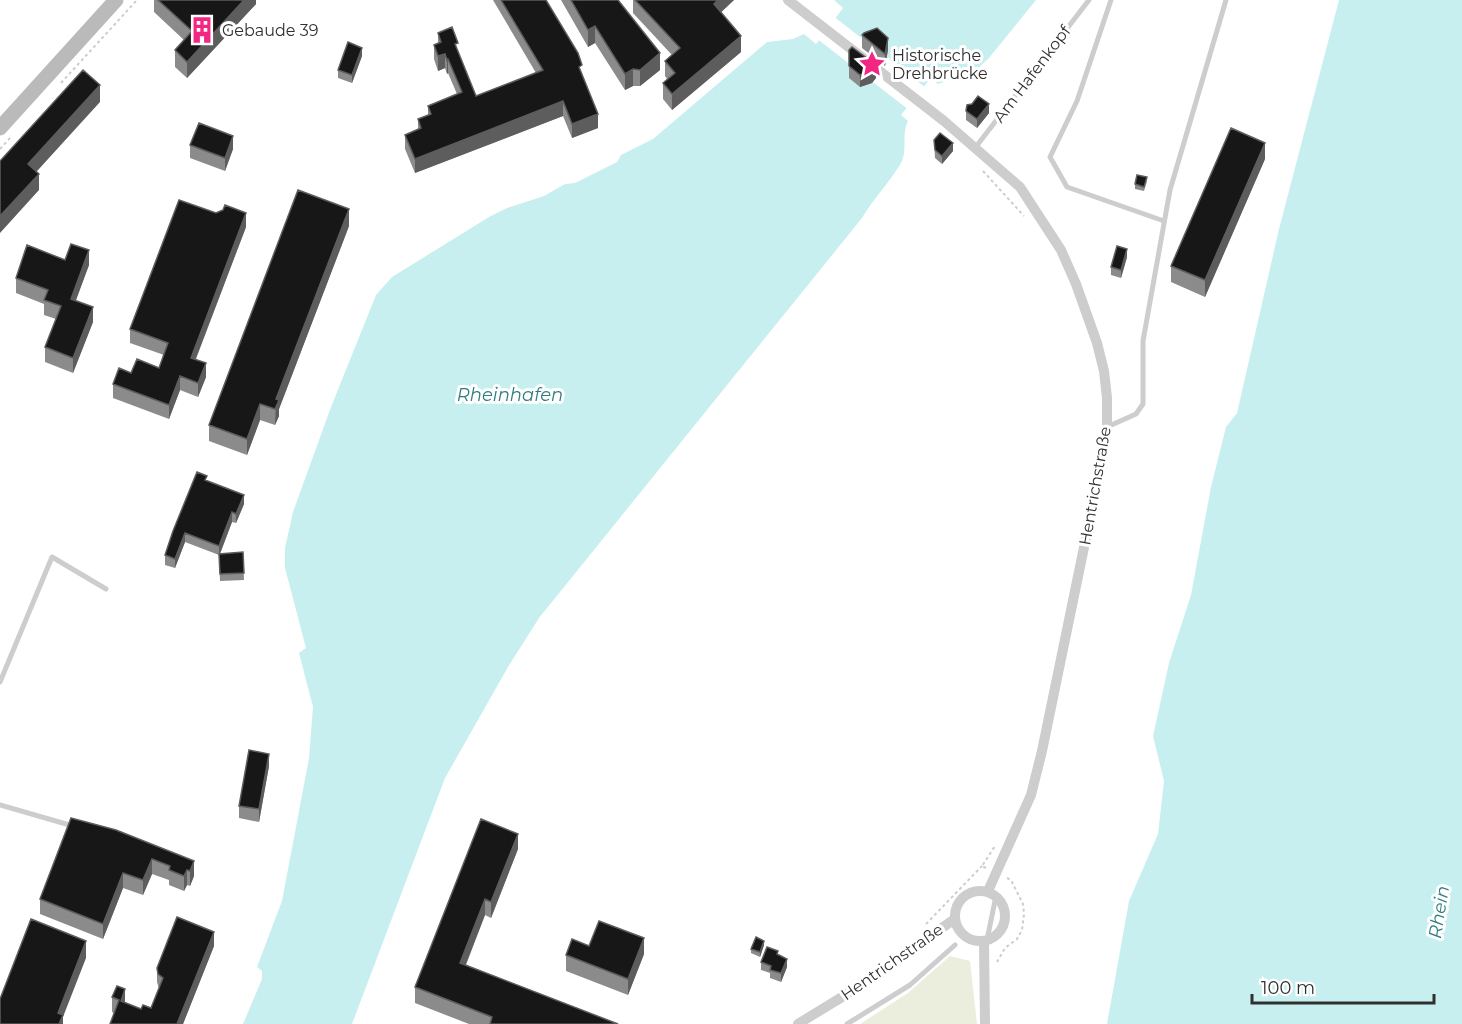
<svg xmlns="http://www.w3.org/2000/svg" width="1462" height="1024" font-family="Montserrat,sans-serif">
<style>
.green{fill:#eceedd}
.water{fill:#c8efef}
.pier{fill:#fff}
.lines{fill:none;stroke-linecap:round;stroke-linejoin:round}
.path{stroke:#cdcdcd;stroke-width:2;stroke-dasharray:3 3;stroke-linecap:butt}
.lane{stroke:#cdcdcd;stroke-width:5}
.street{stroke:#cdcdcd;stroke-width:10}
.secondary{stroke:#bababa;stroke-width:15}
.wall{fill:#8b8b8b}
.shaded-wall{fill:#5d5d5d}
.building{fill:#171717;stroke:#5d5d5d;stroke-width:1.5}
.labels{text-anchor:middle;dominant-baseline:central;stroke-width:6;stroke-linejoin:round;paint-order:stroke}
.poi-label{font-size:16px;fill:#303030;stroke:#fff;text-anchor:start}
.street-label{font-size:16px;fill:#303030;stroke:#fff}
.water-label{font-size:18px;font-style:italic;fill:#2f7d7e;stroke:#fff}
</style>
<rect width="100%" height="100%" fill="#fff"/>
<!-- green -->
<path class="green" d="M950 956 970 961 977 1024H860L908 993Z"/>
<!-- water -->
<path class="water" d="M834 0H1036L989 58 975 71 938 84 931 78 901 115 908 121C901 135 908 150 901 163 890 182 873 199 862 218L539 618 508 667 445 778 352 1024H243L262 979V971L257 967 282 901 309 758 313 707 299 653 306 648 285 568V548L293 512 331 407 376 295 392 277 489 217 507 208 544 196 565 184 575 183 617 162 621 155 653 139 767 42 793 39 804 34 816 44 843 8Z
M1339 0H1462V1024H1107L1129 901 1158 834 1164 781 1153 736 1169 663 1191 595 1211 487 1226 427 1237 413 1279 229Z"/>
<!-- pier -->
<path class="pier" d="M833 16 926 88 909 110 816 38Z"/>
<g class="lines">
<!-- path -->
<path class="path" d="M61 83 137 0
M0 149 10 138
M983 171 1024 216
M986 868 982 866 995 846
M926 924 982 866
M997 962 1005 948 1017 939 1022 930 1024 914 1023 904 1011 880 1007 878"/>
<!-- lane -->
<path class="lane" d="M1111 0 1077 101 1050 157 1067 187 1164 221
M975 148 1089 0
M1107 427 1136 414 1143 404V341L1170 190 1226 0
M0 682 52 557 106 589
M0 805 73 826
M987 940 996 896
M847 1024 910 985 955 945"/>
<!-- street -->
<path class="street" d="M788 0 944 121 1020 187 1061 250 1076 284 1097 343 1104 371 1107 398V427L1102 460 1042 751 1031 795 988 891
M955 916a25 25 0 1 1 50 0a25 25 0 1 1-50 0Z
M984 941 985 1024
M798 1024C830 1004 863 985 894 964 915 949 933 933 955 919"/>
<!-- secondary -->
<path class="secondary" d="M0 128 116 0"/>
</g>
<!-- wall -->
<path class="wall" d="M154 0H256V4L187 78 175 67V50L184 40 154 12Z
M493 0H546L582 73 598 128 572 138 563 116 415 173 405 149V135L418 129V119L428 115V106L457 94 448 73 447 74 445 68 438 71 434 59V45L438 43V33L458 51 476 96 536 73Z
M561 0H618L660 70 640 86H633L625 90 595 43 588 47Z
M633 0H734L721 12 741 52 672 110 663 99V83L667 79 665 76V61L672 55 633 13Z
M862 35 888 50 885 66 862 48Z
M849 50 876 78 872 83 860 87 849 78Z
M362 56 352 83 338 78V70Z
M966 111 989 113 977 128 966 120Z
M934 140 953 151 942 164 935 158Z
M190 145 233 149 225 171 190 158Z
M1265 159 1205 297 1171 282V266Z
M1147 181 1144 191 1135 189V184Z
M349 226 279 409V416L275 425 260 420 247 455 209 441V425Z
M246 227 196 359 206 377 198 397 180 390 169 419 113 398V384L131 373 159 368 164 355 130 343V329Z
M1127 257 1121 278 1111 275V267Z
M65 260 89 265 75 301 93 322 73 373 45 362V347L56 319 44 315V304L16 293V278Z
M207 481 244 504 236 523 232 522 220 554 243 552 244 580 220 581 219 555 185 542 175 568 165 565V555Z
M269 766 259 822 239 818V806Z
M71 818 194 861V876L190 886 187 885 184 891 169 885V880L152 874 143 895 123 888 103 939 40 914V899Z
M518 849 491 918 485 915 466 965 618 1024H469L415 1003V987Z
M764 945 760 957 751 953V949Z
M214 946 183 1024H110L114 1013 112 1012V997L141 1009 151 1008 159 989 157 982V968Z
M589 946 644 954 628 995 566 971V955Z
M778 955 787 967 781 982 770 978V973L761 970V962Z"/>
<!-- shaded-wall -->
<path class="shaded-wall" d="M244 0H256V4L187 78V62Z
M718 0H734L714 19V4Z
M595 26V43L588 47V30Z
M741 36V52L672 110V94Z
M888 38V50L885 66V54Z
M362 48V56L352 83V75Z
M660 53V70L640 86V70Z
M445 54V68L438 71V56Z
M448 59V73L447 74V60Z
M876 65V78L872 83 860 87V75Z
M633 69V86L625 90V74Z
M100 85V102L28 181V164Z
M563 101V116L415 173V159Z
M989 104V113L977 128V119Z
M598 114V128L572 138V124Z
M233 136V149L225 171V158Z
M953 143V151L942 164V156Z
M1265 143V159L1205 297V280Z
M39 174V190L0 233V216Z
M349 209V226L279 409V416L275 425 276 399Z
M246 213V227L191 371V358Z
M1127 249V257L1121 278V270Z
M89 250V265L71 314V299Z
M93 307V322L73 373V358Z
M206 363V377L198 397V383Z
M180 376V390L169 419V405Z
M260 404V420L247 455V439Z
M244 495V504L236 523V514Z
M232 512V522L219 556V546Z
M185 533V542L175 568V559Z
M269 754V766L259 822V809Z
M518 834V849L491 918V902Z
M152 859V874L143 895V880Z
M194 861V876L190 886V871Z
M187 870V885L184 891V876Z
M123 873V888L103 939V924Z
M485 899V915L460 979V963Z
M214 932V946L183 1024H177Z
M644 938V954L628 995V979Z
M86 941V958L63 1017V1024H58V1013Z
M764 941V945L760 957V952Z
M787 959V967L781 982V973Z
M125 989V1004L121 1001Z"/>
<!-- building -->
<path class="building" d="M158 0H244L187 62 175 50 192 31Z
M501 0H546L578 53 582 65 579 67 598 114 572 124 563 101 415 159 405 135 421 128 418 119 431 114 428 106 462 92 448 59 447 60 445 54 438 56 434 45 441 42 438 33 452 27 458 43 455 44 476 96 543 70Z
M571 0H618L660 53 640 70 633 69 625 74 595 26 588 30Z
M635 0H718L714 4 741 36 672 94 663 83 675 73 665 61 680 48Z
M877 28 888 38 885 54 862 35 864 33Z
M348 42 362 48 352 75 338 70Z
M852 47 876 65 872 70 860 75 849 66V50Z
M83 70 100 85 28 164 39 174 0 216V161Z
M978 96 989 104 977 119 966 111 967 105 972 104Z
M199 123 233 136 225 158 190 145Z
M1231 128 1265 143 1205 280 1171 266Z
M940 133 953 143 942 156 935 150 934 140Z
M1137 175 1147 177 1144 187 1135 184Z
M298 190 349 209 276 399 279 400 275 409 260 404 247 439 209 425Z
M179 200 216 213 223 210 225 205 246 213 191 358 206 363 198 383 180 376 169 405 113 384 119 368 131 373 137 359 159 368 168 343 130 329Z
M71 244 89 250 71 299 93 307 73 358 45 347 61 306 44 300 48 290 16 278 27 245 65 260Z
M1117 246 1127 249 1121 270 1111 267Z
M197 472 207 476 205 480 244 495 236 514 232 512 219 546 185 533 175 559 165 555 173 531Z
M243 552 244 573 220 574 219 554Z
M249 750 269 754 259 809 239 806Z
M71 818 116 830 194 861 190 871 187 870 184 876 169 870 170 866 152 859 143 880 123 873 103 924 40 899Z
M481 819 518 834 491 902 485 899 460 963 618 1024H490L492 1017 415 987Z
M177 917 214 932 177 1024H110L119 1000 112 997 117 986 125 989 121 1001 141 1009 143 1005 151 1008 163 978 158 974 157 968Z
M31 919 86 941 58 1013 63 1015 59 1024H0V999Z
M599 921 644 938 628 979 566 955 572 939 589 946Z
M756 937 764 941 760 952 751 949Z
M767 947 778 951 777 954 787 959 781 973 770 970 771 966 761 962Z"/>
<!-- icons -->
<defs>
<symbol id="building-bare" viewBox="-9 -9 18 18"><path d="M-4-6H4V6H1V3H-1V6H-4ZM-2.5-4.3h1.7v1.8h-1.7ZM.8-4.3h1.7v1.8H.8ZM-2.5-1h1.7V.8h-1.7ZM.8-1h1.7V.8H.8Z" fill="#f32683" stroke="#fff" stroke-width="2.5" paint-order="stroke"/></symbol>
<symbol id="sight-bare" viewBox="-9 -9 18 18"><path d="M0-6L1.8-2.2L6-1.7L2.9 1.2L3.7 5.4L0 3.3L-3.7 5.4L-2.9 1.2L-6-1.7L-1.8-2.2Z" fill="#f32683" stroke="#fff" stroke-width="2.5" paint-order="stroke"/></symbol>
</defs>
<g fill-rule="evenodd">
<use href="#building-bare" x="183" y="11" width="38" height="38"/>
<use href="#sight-bare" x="853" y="45" width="38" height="38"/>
</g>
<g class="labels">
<!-- poi labels -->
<g class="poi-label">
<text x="222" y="30">Gebaude 39</text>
<text x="892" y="55">Historische<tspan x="892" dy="18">Drehbrücke</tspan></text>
</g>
<!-- street labels -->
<g class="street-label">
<text transform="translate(1032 74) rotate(-53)">Am Hafenkopf</text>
<text transform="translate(1095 486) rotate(-80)">Hentrichstraße</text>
<text transform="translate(892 962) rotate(-35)">Hentrichstraße</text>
</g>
<!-- water labels -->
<g class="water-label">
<text x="510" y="395">Rheinhafen</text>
<text transform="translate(1439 912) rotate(-81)">Rhein</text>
</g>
</g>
<!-- scale -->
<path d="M1252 994v9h182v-9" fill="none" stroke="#303030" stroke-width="3"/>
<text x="1261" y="994" font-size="18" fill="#303030" stroke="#ffffff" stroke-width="4.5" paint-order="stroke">100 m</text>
</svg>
